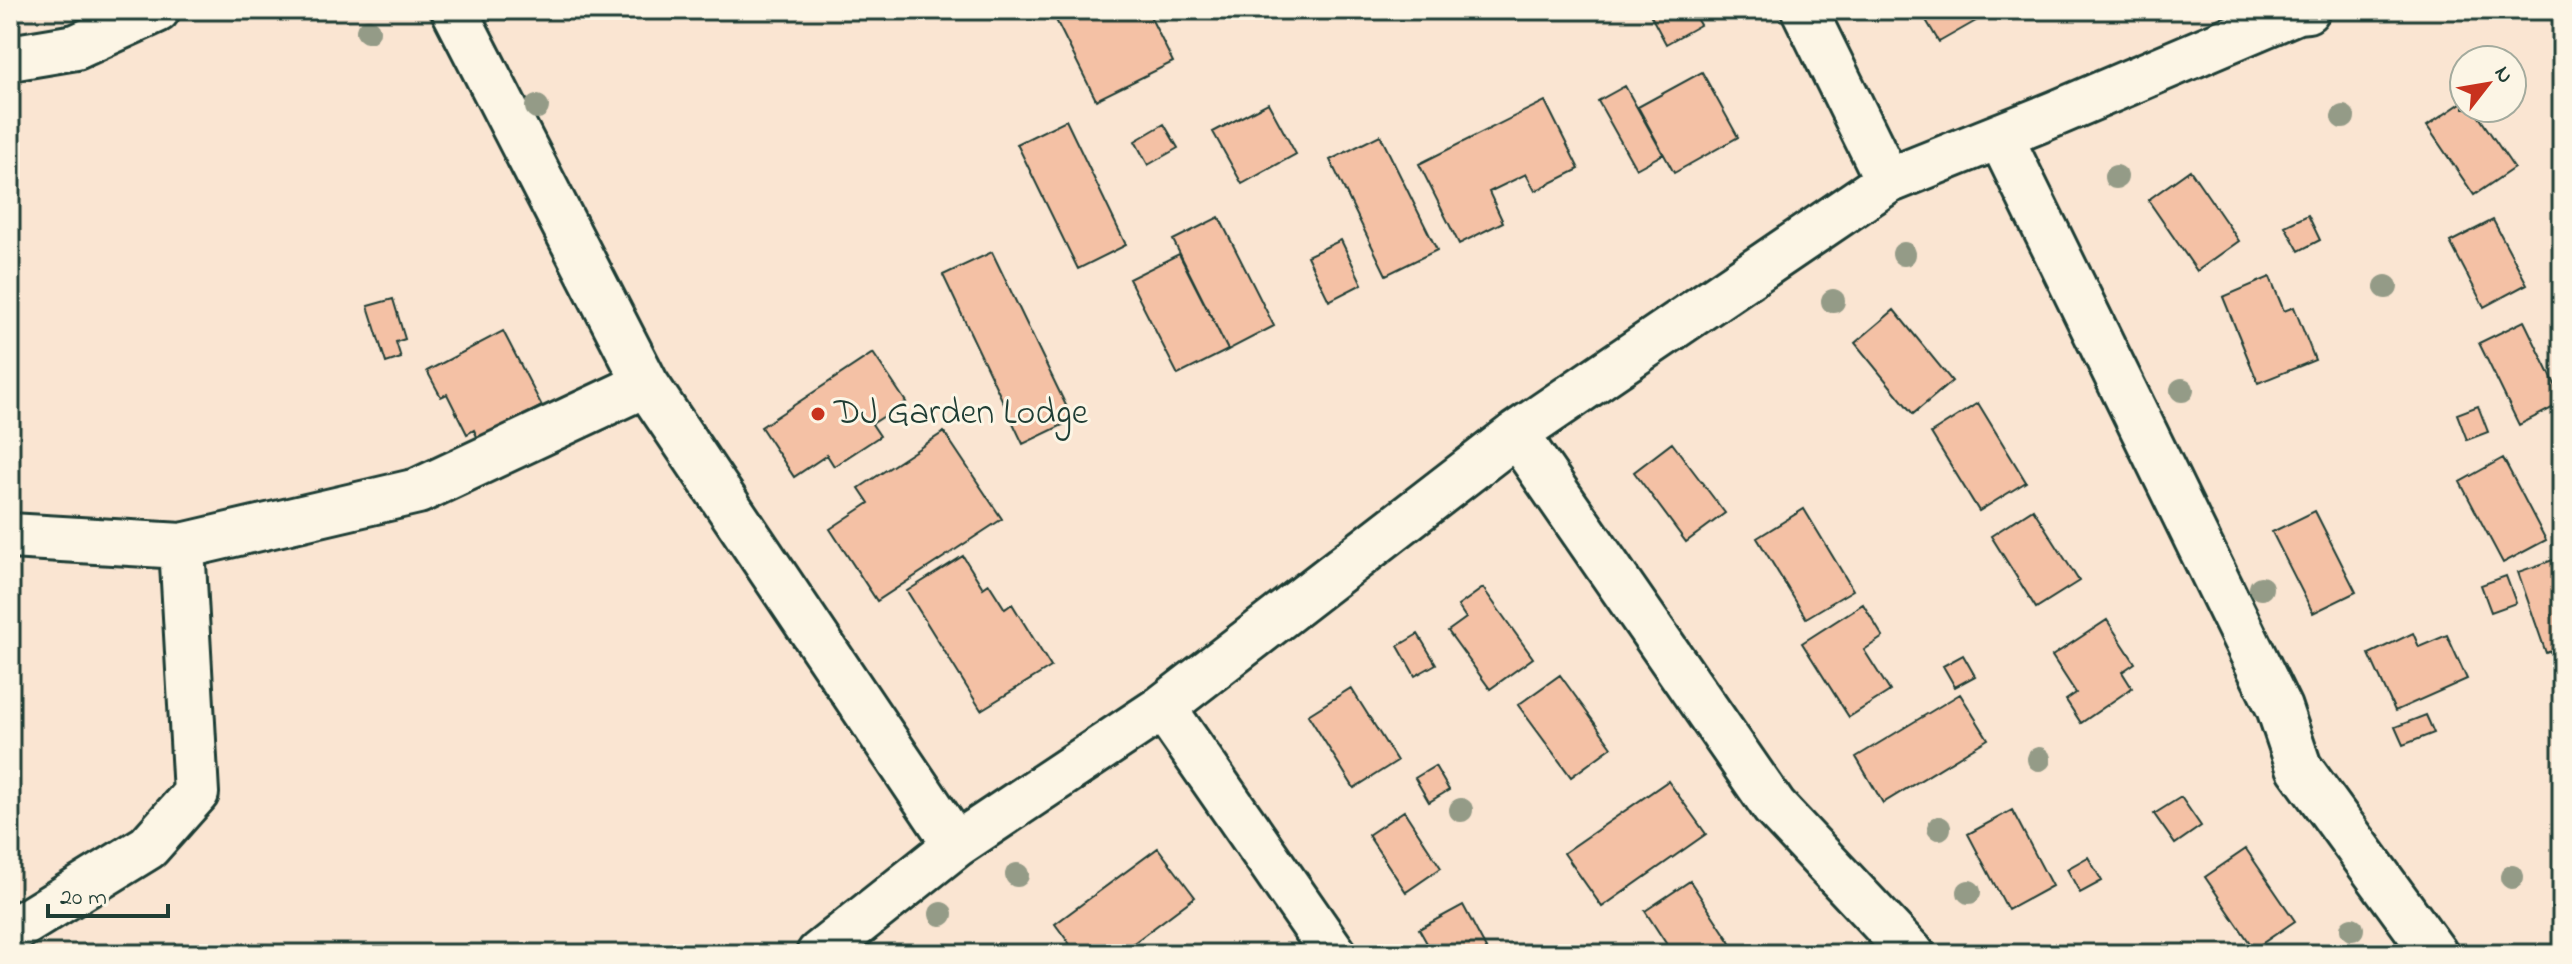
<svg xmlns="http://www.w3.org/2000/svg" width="2572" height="964" font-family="'Indie Flower',sans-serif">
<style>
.building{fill:#f4c1a5;stroke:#1f3d34;stroke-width:2}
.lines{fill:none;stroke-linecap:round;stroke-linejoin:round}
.minor-casing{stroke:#1f3d34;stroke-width:50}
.minor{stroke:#fcf5e5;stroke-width:44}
.tree{fill:#949b87}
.poi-dot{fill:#c8321e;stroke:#fcf5e5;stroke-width:3}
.labels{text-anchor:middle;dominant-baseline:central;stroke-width:6;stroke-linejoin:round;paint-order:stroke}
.poi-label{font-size:36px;fill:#1f3d34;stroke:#fcf5e5;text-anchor:start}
</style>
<rect width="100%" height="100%" fill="#fae5d2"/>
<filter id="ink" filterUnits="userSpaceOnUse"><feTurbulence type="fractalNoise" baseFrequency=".0125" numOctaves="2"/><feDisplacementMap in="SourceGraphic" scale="16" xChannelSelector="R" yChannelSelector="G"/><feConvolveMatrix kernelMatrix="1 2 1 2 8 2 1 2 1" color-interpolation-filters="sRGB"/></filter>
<g filter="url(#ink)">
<!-- building -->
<path class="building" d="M1051 10H1147L1173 62 1096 100Z
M1663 10H1691L1700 25 1666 44 1651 16Z
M1920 10H1979L1983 17 1939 42Z
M1702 72 1738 137 1674 173 1638 107Z
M1625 86 1663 154 1636 169 1598 101Z
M1545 101 1579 169 1535 191 1526 174 1489 192 1503 222 1459 244 1419 164Z
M2464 101V108H2473L2514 168 2474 195 2427 126Z
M1268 103 1296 154 1242 184 1213 132Z
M1066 120 1126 245 1078 269 1017 144Z
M1164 124 1178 148 1148 165 1135 141Z
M1380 135 1437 250 1386 275 1330 160Z
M2190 170 2239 241 2197 271 2148 200Z
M2308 215 2320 240 2299 251 2285 226Z
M1219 217 1274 326 1228 350 1173 240Z
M2493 220 2527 284 2484 307 2450 242Z
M1341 240 1362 284 1329 301 1307 256Z
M992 252 1073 420 1023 444 943 275Z
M1179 254 1228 350 1178 375 1129 279Z
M2270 277 2284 311 2294 307 2315 360 2258 383 2223 297Z
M393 299 405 339 396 342 401 358 386 363 368 306Z
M1894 310 1952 381 1913 414 1855 343Z
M2524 321 2562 399V403L2519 425 2479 343Z
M503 331 542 406 478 439 474 430 467 434 447 394 441 397 427 371Z
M873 353 906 402 872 424 880 436 834 466 827 455 794 477 761 427Z
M1978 403 2026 482 1979 511 1931 433Z
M2478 406 2488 432 2467 440 2457 414Z
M944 432 1002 519 877 601 830 529 869 503 859 488Z
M1672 443 1725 513 1686 542 1634 472Z
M2503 458 2546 540 2503 563 2460 482Z
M1804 509 1853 590 1806 618 1757 538Z
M2033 509 2079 581 2036 608 1991 536Z
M2315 511 2356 592 2313 613 2272 532Z
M963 556 983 588 989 584 1005 609 1012 604 1051 667 981 710 907 591Z
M2562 557V647L2546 653 2518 572Z
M2506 576 2516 603 2491 612 2481 585Z
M1483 588 1533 658 1490 689 1448 631 1466 618 1458 606Z
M1863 604 1883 637 1864 650 1890 691 1849 717 1802 643Z
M2107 620 2135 663 2122 672 2132 688 2081 723 2066 700 2076 693 2052 656Z
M2413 633 2419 647 2447 635 2467 679 2395 711 2369 654Z
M1418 634 1436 664 1415 676 1398 646Z
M1963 655 1975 676 1955 687 1943 666Z
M1560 675 1612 747 1571 777 1518 705Z
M1351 688 1397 761 1354 788 1308 715Z
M1960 694 1988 739 1883 803 1856 757Z
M2426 715 2434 733 2403 745 2395 727Z
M1435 766 1449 790 1429 802 1415 778Z
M1668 781 1706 834 1602 907 1564 853Z
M2181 797 2201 826 2175 844 2154 814Z
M2012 810 2052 886 2008 910 1968 834Z
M1404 811 1441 868 1406 892 1368 835Z
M1158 848 1195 897 1119 954H1077L1055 924Z
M2246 849 2295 921 2254 949 2205 877Z
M2088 857 2102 881 2080 893 2067 869Z
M1690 881 1736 951 1731 954H1673L1645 911Z
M1463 905 1489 954H1433L1419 929Z"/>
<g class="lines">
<defs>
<path id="minor" d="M454 10 646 384 956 845
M1804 10 1888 181
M10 58 76 47 157 10
M2000 136 2279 708 2299 767 2435 954
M1516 434 1774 807 1912 954
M10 536 182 546 418 491 646 384
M1163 707 1334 954
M10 932 148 847 196 793 182 546
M819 954 956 845 1163 707 1516 434 1888 181 2057 113 2297 11 2307 10"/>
</defs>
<!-- minor casing -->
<use href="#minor" class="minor-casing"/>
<!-- minor -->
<use href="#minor" class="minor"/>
</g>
<!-- trees -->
<g class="tree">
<circle cx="368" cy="31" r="12"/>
<circle cx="537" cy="107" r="12"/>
<circle cx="2343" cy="117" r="12"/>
<circle cx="2116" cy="177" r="12"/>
<circle cx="1904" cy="254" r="12"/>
<circle cx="2386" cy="287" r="12"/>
<circle cx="1833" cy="301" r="12"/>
<circle cx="2182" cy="390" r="12"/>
<circle cx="2261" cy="588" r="12"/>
<circle cx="2039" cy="759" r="12"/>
<circle cx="1461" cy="810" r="12"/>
<circle cx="1939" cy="828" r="12"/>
<circle cx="1017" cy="875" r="12"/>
<circle cx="2512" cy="877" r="12"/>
<circle cx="1969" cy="892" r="12"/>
<circle cx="941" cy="914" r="12"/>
<circle cx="2352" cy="929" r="12"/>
</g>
</g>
<!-- markers -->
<circle class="poi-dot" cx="818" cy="414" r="8"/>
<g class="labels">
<!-- poi labels -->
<g class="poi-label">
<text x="834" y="414">DJ Garden Lodge</text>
</g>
</g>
<!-- margin -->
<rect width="2572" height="964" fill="none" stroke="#fcf5e5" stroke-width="40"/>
<rect x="20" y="20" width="2532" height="924" fill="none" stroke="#1f3d34" stroke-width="3" filter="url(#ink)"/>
<!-- north arrow -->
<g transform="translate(2488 84) rotate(59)"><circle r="38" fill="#fcf5e5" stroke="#a4ab9e" stroke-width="2"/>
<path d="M0-6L14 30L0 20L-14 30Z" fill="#c8321e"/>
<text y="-12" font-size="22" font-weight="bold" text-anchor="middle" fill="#1f3d34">N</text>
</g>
<!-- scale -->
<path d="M48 904v12h120v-12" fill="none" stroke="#1f3d34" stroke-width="4"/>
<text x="60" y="904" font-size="24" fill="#1f3d34" stroke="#fcf5e5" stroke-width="6" paint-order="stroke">20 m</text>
</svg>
